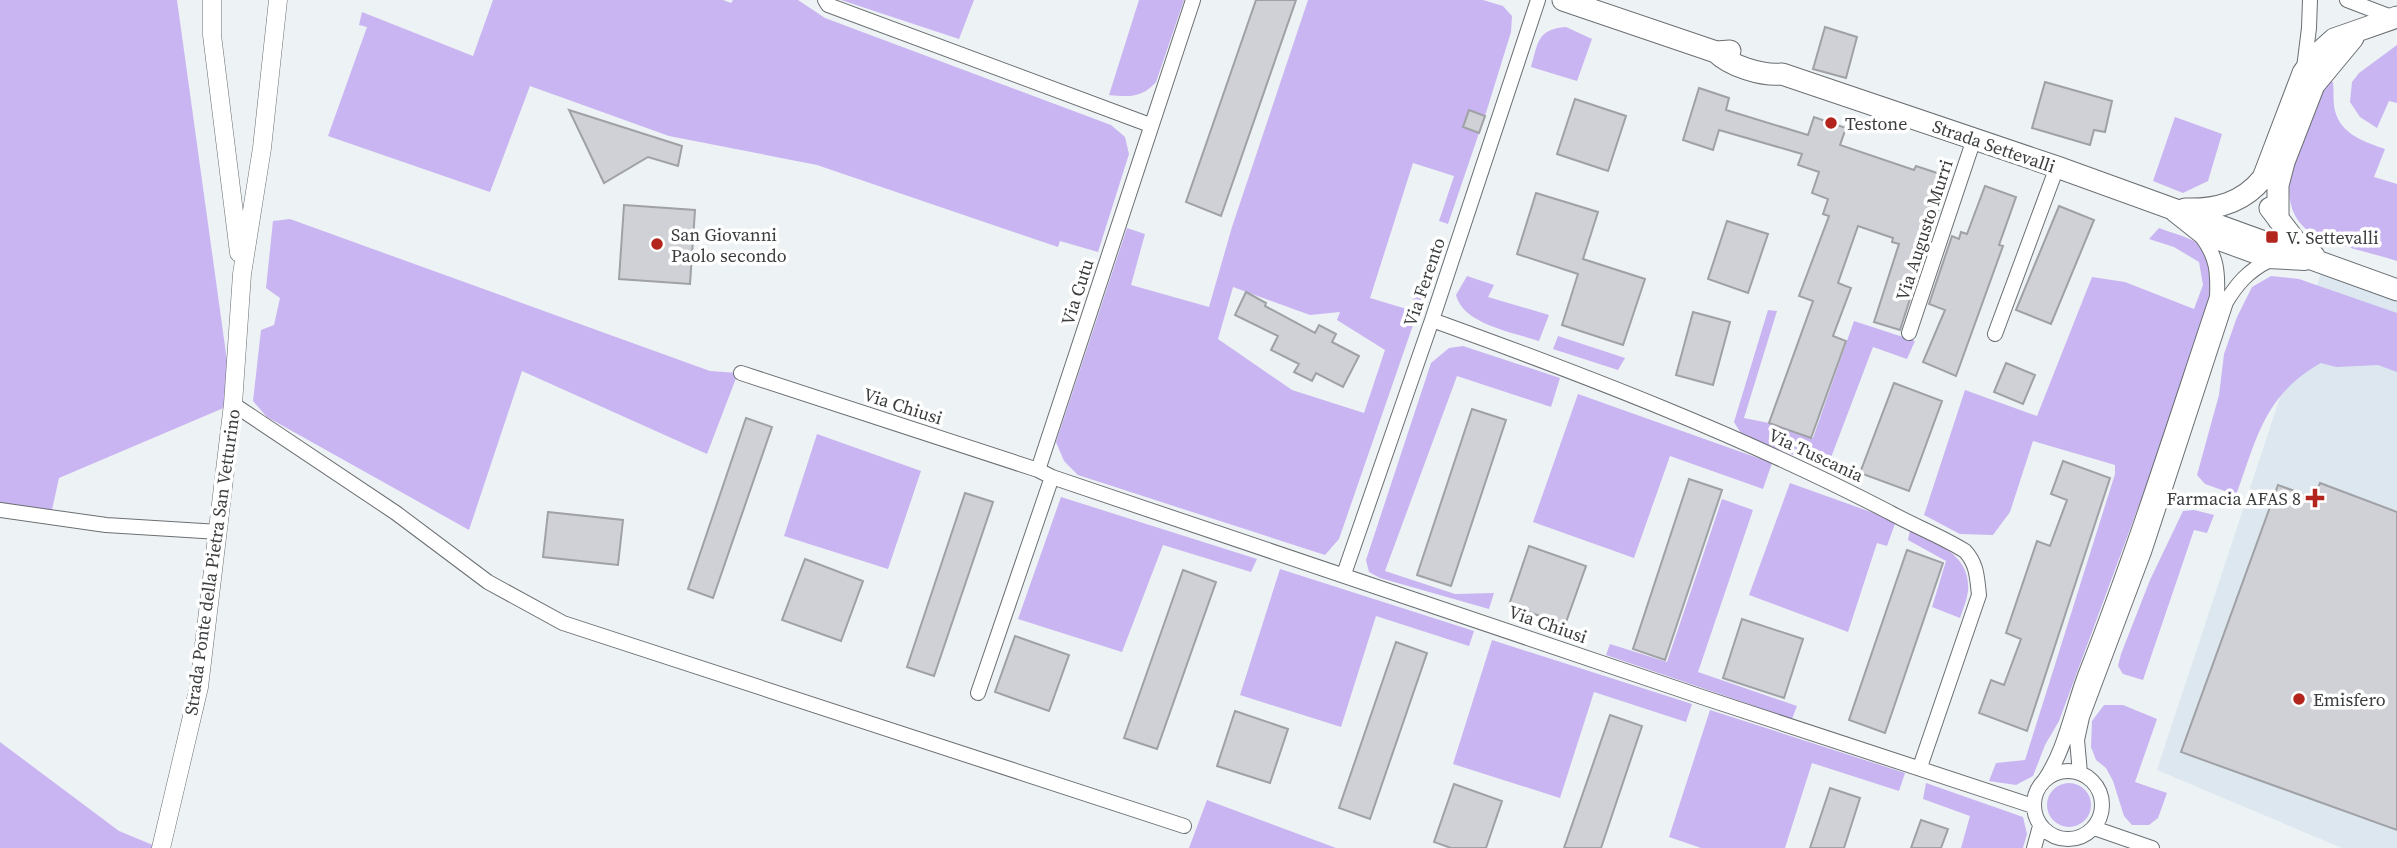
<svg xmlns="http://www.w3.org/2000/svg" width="2397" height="848" font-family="'Source Serif 4',serif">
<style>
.built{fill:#dce7f0}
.green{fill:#c9b5f1;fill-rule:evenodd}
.building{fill:#d0d1d6;stroke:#9fa1a5;stroke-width:2}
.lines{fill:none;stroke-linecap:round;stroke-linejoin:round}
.minor-casing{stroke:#6b6f72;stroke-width:16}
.tertiary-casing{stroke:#6b6f72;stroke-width:19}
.secondary-casing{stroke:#6b6f72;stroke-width:23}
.minor{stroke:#fff;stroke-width:14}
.tertiary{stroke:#fff;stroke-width:18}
.secondary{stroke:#fff;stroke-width:21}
.poi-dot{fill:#b3241d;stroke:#fff;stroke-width:2.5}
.labels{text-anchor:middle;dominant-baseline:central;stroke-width:7;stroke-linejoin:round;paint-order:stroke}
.poi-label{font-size:18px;fill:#3b3d3f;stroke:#fff;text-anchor:start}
.street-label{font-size:18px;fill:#3b3d3f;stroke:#fff}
</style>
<rect width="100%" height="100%" fill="#edf2f5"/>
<!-- built -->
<path class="built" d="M2324 264 2397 286V848H2342L2157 770Z"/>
<!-- green -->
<path class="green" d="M0 0H177L233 404 59 478 52 510H0Z
M493 0H723L731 3 733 0H798L825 18 1111 125 1125 137 1129 154 1098 252 1060 241 1058 247 817 165 669 136 530 86 490 192 328 136 367 27 359 25 362 12 473 56Z
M841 0H974L959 39Z
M1139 0H1184L1156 82C1142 98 1129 97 1109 95Z
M1308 0H1483L1503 6 1512 16 1511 32 1485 116 1469 110 1463 127 1479 133 1448 224 1439 221 1454 176 1413 163 1370 298 1410 310 1431 245 1439 250 1339 539 1325 555 1078 475 1064 461 1056 442 1127 228 1145 234 1131 285 1209 307 1232 227ZM1233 287 1310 315 1340 312 1337 320 1385 350 1364 413 1292 390 1218 339Z
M1566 27 1592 39 1577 81 1531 67C1538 43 1537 29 1566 27Z
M2397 45V103L2389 101 2377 128 2360 117 2350 102 2352 82 2359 73Z
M2327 80 2333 82C2334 90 2333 98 2334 106 2338 133 2362 141 2385 149L2374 177 2397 184V261C2373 253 2336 246 2315 235 2259 204 2309 121 2327 80Z
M2175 117 2222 134 2208 181 2183 193 2153 181Z
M290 219 710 371 738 373 707 454 522 371 469 530 267 417 253 401 261 330 274 325 280 298 266 288 273 221Z
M2159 228C2171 233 2191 237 2201 246 2216 259 2211 288 2209 306L2149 478 2059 721 2045 745 2033 776 2016 785 1989 781 1996 763 2025 760 2115 474V465L2033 441 2010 512 1993 535 1960 534 1924 515 1965 390 2037 416 2092 277 2125 282 2194 309 2203 285 2199 262 2174 247 2149 239Z
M1467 276 1494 285 1488 297 1549 315 1539 341C1512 332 1463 324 1456 295Z
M2271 276 2299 279 2397 313V372L2378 365 2336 367 2321 363C2264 395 2257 438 2236 495L2205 484 2197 475 2219 395 2224 354 2237 317 2252 287Z
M1768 310 1777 311 1744 418 1769 423 1813 438 1854 321 1915 341 1907 359 1873 347 1827 468 1742 435 1734 422Z
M1558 336 1625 358 1618 370 1553 349Z
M1463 346 1560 378 1551 407 1457 376 1385 571 1455 594 1494 593 1489 609 1380 578 1369 572 1366 560 1431 363 1449 348Z
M1578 394 1772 463 1763 489 1670 456 1634 558 1533 522Z
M817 434 921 471 888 569 784 536Z
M1790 483 1896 521 1887 546 1877 543 1848 632 1749 595Z
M1061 497 1257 559 1251 572 1163 545 1122 652 1018 619Z
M1722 499 1753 510 1698 672 1797 706 1792 719 1606 655 1610 644 1667 662Z
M2194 510 2214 515 2207 533 2194 530 2143 680 2123 674 2118 666 2121 654 2150 580 2183 511Z
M1910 530C1937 543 1971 555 1968 591 1967 600 1963 609 1960 618L1932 607 1946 561 1908 540Z
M1280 569 1474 631 1469 646 1376 616 1341 727 1240 695Z
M1492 640 1692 704 1686 722 1594 692 1560 798 1453 764Z
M2104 705H2123L2157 719 2135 782 2167 793 2158 818 2149 825H2132L2124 816 2113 781 2106 768 2096 760 2091 747 2092 721Z
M1710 710 1905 773 1899 791 1812 763 1785 848H1701L1669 837Z
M0 742 119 831 160 848H0Z
M1926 783 2023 817 2027 834 2023 848H1961L1970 816 1923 799Z
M2047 805a22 22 0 1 1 44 0a22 22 0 1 1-44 0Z
M1207 800 1336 848H1189Z"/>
<!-- building -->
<path class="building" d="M1256 0H1296L1221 216 1186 202Z
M1825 27 1857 37 1846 78 1813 69Z
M2045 82 2112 101 2105 132 2094 130 2090 145 2032 128Z
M1699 88 1729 98 1726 110 1808 135 1814 117 1846 128 1840 145 1914 170 1916 166 1949 177 1900 330 1874 322 1899 244 1892 242 1893 238 1858 226 1838 283 1851 288 1833 336 1846 341 1811 438 1769 423 1813 301 1799 296 1829 216 1823 214 1828 199 1812 193 1819 172 1798 165 1802 154 1719 130 1713 150 1683 140Z
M1575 99 1626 116 1608 171 1557 154Z
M569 110 682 146 678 166 648 157 604 183Z
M1469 110 1485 116 1479 133 1463 127Z
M1985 186 2016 197 1999 245 2003 246 1956 376 1923 362 1945 310 1929 304 1952 236 1959 239 1961 232 1967 234Z
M1536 193 1598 212 1583 259 1645 279 1623 345 1562 325 1578 274 1517 254Z
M624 205 695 210 690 284 619 279Z
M2059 206 2094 220 2051 324 2016 310Z
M1727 221 1768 234 1748 293 1708 279Z
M1246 292 1266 303 1265 306 1315 333 1319 325 1336 334 1332 342 1359 356 1343 387 1316 373 1312 381 1294 372 1299 364 1271 350 1278 336 1235 315Z
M1693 312 1730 322 1713 385 1676 375Z
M2006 363 2035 375 2023 404 1994 392Z
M1894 383 1942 401 1909 491 1860 473Z
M1472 409 1506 420 1451 586 1417 575Z
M746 418 772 427 713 598 688 589Z
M2063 461 2110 478 2027 731 1979 713 1991 680 2004 685 2021 639 2006 633 2037 541 2050 546 2067 500 2051 494Z
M1689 479 1722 490 1665 660 1633 649Z
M2320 483 2397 512V830L2181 752 2278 485 2314 498Z
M965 493 993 502 934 676 907 667Z
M548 512 623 520 618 565 543 557Z
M1529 546 1586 566 1565 625 1509 605Z
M1907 550 1943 563 1885 733 1849 720Z
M805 559 863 581 841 641 782 620Z
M1183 570 1216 582 1157 749 1124 738Z
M1742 619 1803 639 1784 698 1723 678Z
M1015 636 1069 655 1049 711 995 692Z
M1396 642 1427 653 1370 819 1339 808Z
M1235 711 1288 729 1270 783 1217 766Z
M1610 715 1642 726 1601 848H1564Z
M1454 784 1502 801 1486 848H1451L1434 842Z
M1830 788 1860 798 1844 848H1810Z
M1921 820 1948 829 1941 848H1911Z"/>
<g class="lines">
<defs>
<path id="minor" d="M825 0 828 5 1150 125
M2347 0 2394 18
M2304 68 2309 28 2310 0
M2173 214 2202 237 2268 261 2305 263
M1432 320C1587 376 1743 436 1889 512 1914 526 1941 536 1965 551 1977 564 1977 577 1979 595L1920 767
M1909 333 1974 139
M1995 334 2057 167
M741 373 1038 470 1052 477 1702 697 2033 806
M233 404 396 513 488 582 563 623 1184 826
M1038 470 1193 0
M0 510 106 525 219 532
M1344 574 1432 320 1538 0
M978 693 1052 477
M2034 805a34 34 0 1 1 68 0a34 34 0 1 1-68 0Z
M2080 773 2077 740 2082 717 2144 552 2226 302C2237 284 2248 271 2268 261
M2044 781C2066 749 2072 709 2086 673 2135 549 2175 422 2217 297 2218 272 2217 257 2202 237
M2094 828 2152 848
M2034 848 2040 826"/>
<path id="tertiary" d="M212 0V35L239 253
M161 848 199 687 233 404 242 274 262 148 278 0"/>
<path id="secondary" d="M1563 0 1716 52 1730 51
M1716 52C1730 66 1762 76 1782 74L2057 167 2397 290
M2270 208 2296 242 2314 256
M2185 209C2216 210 2243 203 2263 178L2303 73 2315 56 2334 39 2397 17
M2278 219V185L2284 162 2314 85 2353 38"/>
</defs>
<!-- minor casing -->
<use href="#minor" class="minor-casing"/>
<!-- tertiary casing -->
<use href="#tertiary" class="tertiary-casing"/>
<!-- secondary casing -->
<use href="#secondary" class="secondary-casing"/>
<!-- minor -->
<use href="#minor" class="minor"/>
<!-- tertiary -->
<use href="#tertiary" class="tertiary"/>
<!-- secondary -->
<use href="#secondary" class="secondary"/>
</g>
<!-- markers -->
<g class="poi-dot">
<circle cx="1831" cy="123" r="7"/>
<rect x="2265" y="230" width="14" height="14" rx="3.5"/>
<circle cx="657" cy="244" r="7"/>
<path d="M2311.5 487.5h7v7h7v7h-7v7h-7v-7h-7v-7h7z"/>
<circle cx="2299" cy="699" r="7"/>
</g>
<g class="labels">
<!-- poi labels -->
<g class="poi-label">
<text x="1845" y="123">Testone</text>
<text x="671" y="234">San Giovanni<tspan x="671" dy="21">Paolo secondo</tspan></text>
<text x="2286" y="237">V. Settevalli</text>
<text x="2301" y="498" text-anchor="end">Farmacia AFAS 8</text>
<text x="2313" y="699">Emisfero</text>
</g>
<!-- street labels -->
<g class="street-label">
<text transform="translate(1994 146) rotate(19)">Strada Settevalli</text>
<text transform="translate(1924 230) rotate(-72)">Via Augusto Murri</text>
<text transform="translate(1424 282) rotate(-71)">Via Ferento</text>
<text transform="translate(1077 292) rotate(-72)">Via Cutu</text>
<text transform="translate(903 406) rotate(18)">Via Chiusi</text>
<text transform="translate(1816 455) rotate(25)">Via Tuscania</text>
<text transform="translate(212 562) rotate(-82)">Strada Ponte della Pietra San Vetturino</text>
<text transform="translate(1548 624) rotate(19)">Via Chiusi</text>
</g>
</g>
</svg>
